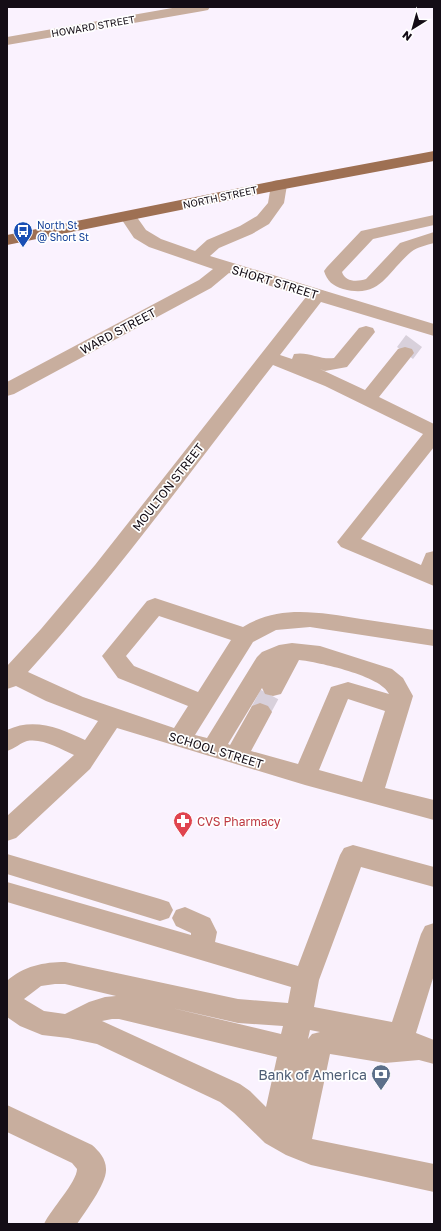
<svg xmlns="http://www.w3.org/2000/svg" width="441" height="1231" font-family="'Golos Text',sans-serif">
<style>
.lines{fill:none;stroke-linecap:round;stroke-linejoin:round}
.minor-tunnel{stroke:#d8d0db;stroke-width:20;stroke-dasharray:20 10;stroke-linecap:butt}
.minor{fill:#c8ae9e;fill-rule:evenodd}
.major{fill:#9e7053;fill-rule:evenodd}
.labels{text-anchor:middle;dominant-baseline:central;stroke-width:3.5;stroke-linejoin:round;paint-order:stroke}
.far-street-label{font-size:10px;fill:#140d16;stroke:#fff}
.far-transit-label{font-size:10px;fill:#164399;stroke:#fff;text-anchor:start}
.street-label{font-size:12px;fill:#140d16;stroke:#fff}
.health-label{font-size:12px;fill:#be3a42;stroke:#fff;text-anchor:start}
.near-service-label{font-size:14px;fill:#4e5e75;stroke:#fff;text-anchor:end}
</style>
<rect width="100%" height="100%" fill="#faf2fe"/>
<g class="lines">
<!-- minor-tunnel -->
<path class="minor-tunnel" d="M405 353 414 341
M260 712 273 688"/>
<!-- minor -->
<path class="minor" d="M178 7H210L208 10 203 11 7 45V37Z
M279 180 285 181 287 185 284 203 269 224 252 234 219 248 210 256 434 324V336L321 302 280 355 292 359 294 354C308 351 320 360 334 358L359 328 366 326 373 328 375 332 347 367 325 371 320 369 365 390 398 349 405 347 412 349 414 353 379 397 434 424V447L361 539 421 565 426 553 434 551V586L341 547 337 542 423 434 325 386 273 365C193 468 116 575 28 672L83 697 174 728 188 706 118 678 102 656 147 601 155 598 243 627C280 604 321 613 361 619 386 623 410 626 434 630V646L310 627 276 630 253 642 195 735 207 738 257 657 262 652 279 645 292 643 320 646 392 669 403 678 413 696 385 788 434 800V820L305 785 117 728 90 769 16 838 7 841V816L74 755C60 749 43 738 27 741 22 742 14 749 7 751V730C34 717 60 728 85 740L98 721 46 701 16 686 7 689V666L41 629 95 565 306 297 229 273 211 288 14 394 7 396V382L199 280 213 269 149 247 134 238 120 217 122 213 128 212 134 213 146 230 161 239 195 251 207 240 240 226 257 216 268 203 271 185 273 181ZM159 616 231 640 198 692 134 666 126 656ZM299 660C318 662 382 676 389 694L348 682 331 687 298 764 251 751 272 712 268 706 260 703 252 706 230 745 228 744 262 688 265 694 273 696 281 694ZM348 699 385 711 362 782 319 770Z
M434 215V225L373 239 342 272C345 282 357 282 366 279L400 243 434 232V243C427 245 417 247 411 252 387 272 381 299 343 289 333 286 327 281 324 271L327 267 361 231Z
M353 845 434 867V887L361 867 319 980 314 1007 392 1022 421 934 425 926 434 923V975L416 1033 434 1040V1064L419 1060 385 1063 330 1054 312 1139 434 1164V1192L311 1165 286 1155 265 1143 234 1113 220 1102 97 1044 68 1038 42 1035 20 1026 7 1017V981C23 966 44 962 65 962L238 999 288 1003 291 987 7 902V882L191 935V933L176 926 172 918 176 910 185 907 210 918 217 932 215 942 298 966 340 855 344 848ZM55 984H65L116 996 105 997 89 1002 65 1014 44 1011 24 999 41 986ZM172 1008 238 1023 283 1026 281 1034ZM112 1019H119L277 1057 266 1107 250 1091 240 1084 102 1021ZM310 1030 320 1032 312 1034 308 1039Z
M7 854 160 899 169 902 173 910 169 918 160 921 7 874Z
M7 1105 92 1145C99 1151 106 1159 106 1169 107 1183 85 1212 77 1224H44C51 1209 77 1182 77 1169L72 1163 7 1132Z"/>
<!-- major -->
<path class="major" d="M434 151V161L279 190 7 245V235L279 180Z"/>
</g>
<!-- icons -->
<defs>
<symbol id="bus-pin" viewBox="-11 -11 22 30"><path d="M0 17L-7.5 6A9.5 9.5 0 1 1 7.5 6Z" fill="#1a4fb4" stroke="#fff"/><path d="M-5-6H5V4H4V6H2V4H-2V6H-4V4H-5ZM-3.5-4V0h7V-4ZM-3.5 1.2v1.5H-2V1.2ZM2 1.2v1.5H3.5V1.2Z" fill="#fff"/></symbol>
<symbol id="pharmacy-pin" viewBox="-11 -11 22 30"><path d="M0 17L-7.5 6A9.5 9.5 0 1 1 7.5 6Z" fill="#e0444e" stroke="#fff"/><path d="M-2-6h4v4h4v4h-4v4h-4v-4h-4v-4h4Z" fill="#fff"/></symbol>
<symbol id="bank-pin" viewBox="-11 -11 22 30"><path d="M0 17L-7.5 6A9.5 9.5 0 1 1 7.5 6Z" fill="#5c6f8a" stroke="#fff"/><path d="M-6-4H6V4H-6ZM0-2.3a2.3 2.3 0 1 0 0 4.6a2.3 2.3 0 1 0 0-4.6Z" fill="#fff"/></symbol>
</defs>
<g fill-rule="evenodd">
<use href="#bus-pin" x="12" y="220" width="22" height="30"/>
<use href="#pharmacy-pin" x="172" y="810" width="22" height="30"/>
<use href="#bank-pin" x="370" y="1063" width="22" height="30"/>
</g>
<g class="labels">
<!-- far-street labels -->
<g class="far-street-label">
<text transform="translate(93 26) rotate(-10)">HOWARD STREET</text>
<text transform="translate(220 197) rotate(-12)">NORTH STREET</text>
</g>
<!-- far-transit labels -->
<g class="far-transit-label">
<text x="37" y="225">North St<tspan x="37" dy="12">@ Short St</tspan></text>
</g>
<!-- street labels -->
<g class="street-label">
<text transform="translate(275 282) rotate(17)">SHORT STREET</text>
<text transform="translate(118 331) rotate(-28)">WARD STREET</text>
<text transform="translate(168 487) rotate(-52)">MOULTON STREET</text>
<text transform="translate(216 750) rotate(17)">SCHOOL STREET</text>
</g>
<!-- health labels -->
<g class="health-label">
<text x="197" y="821">CVS Pharmacy</text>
</g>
<!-- near-service labels -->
<g class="near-service-label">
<text x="367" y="1074">Bank of America</text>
</g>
</g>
<!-- border -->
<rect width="441" height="1231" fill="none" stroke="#140d16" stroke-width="16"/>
<!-- north arrow -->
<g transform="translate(413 28) rotate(217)" stroke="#ffffff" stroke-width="3" paint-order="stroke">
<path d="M0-3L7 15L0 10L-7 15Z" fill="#140d16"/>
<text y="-6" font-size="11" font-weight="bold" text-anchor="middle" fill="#140d16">N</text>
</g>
</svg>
